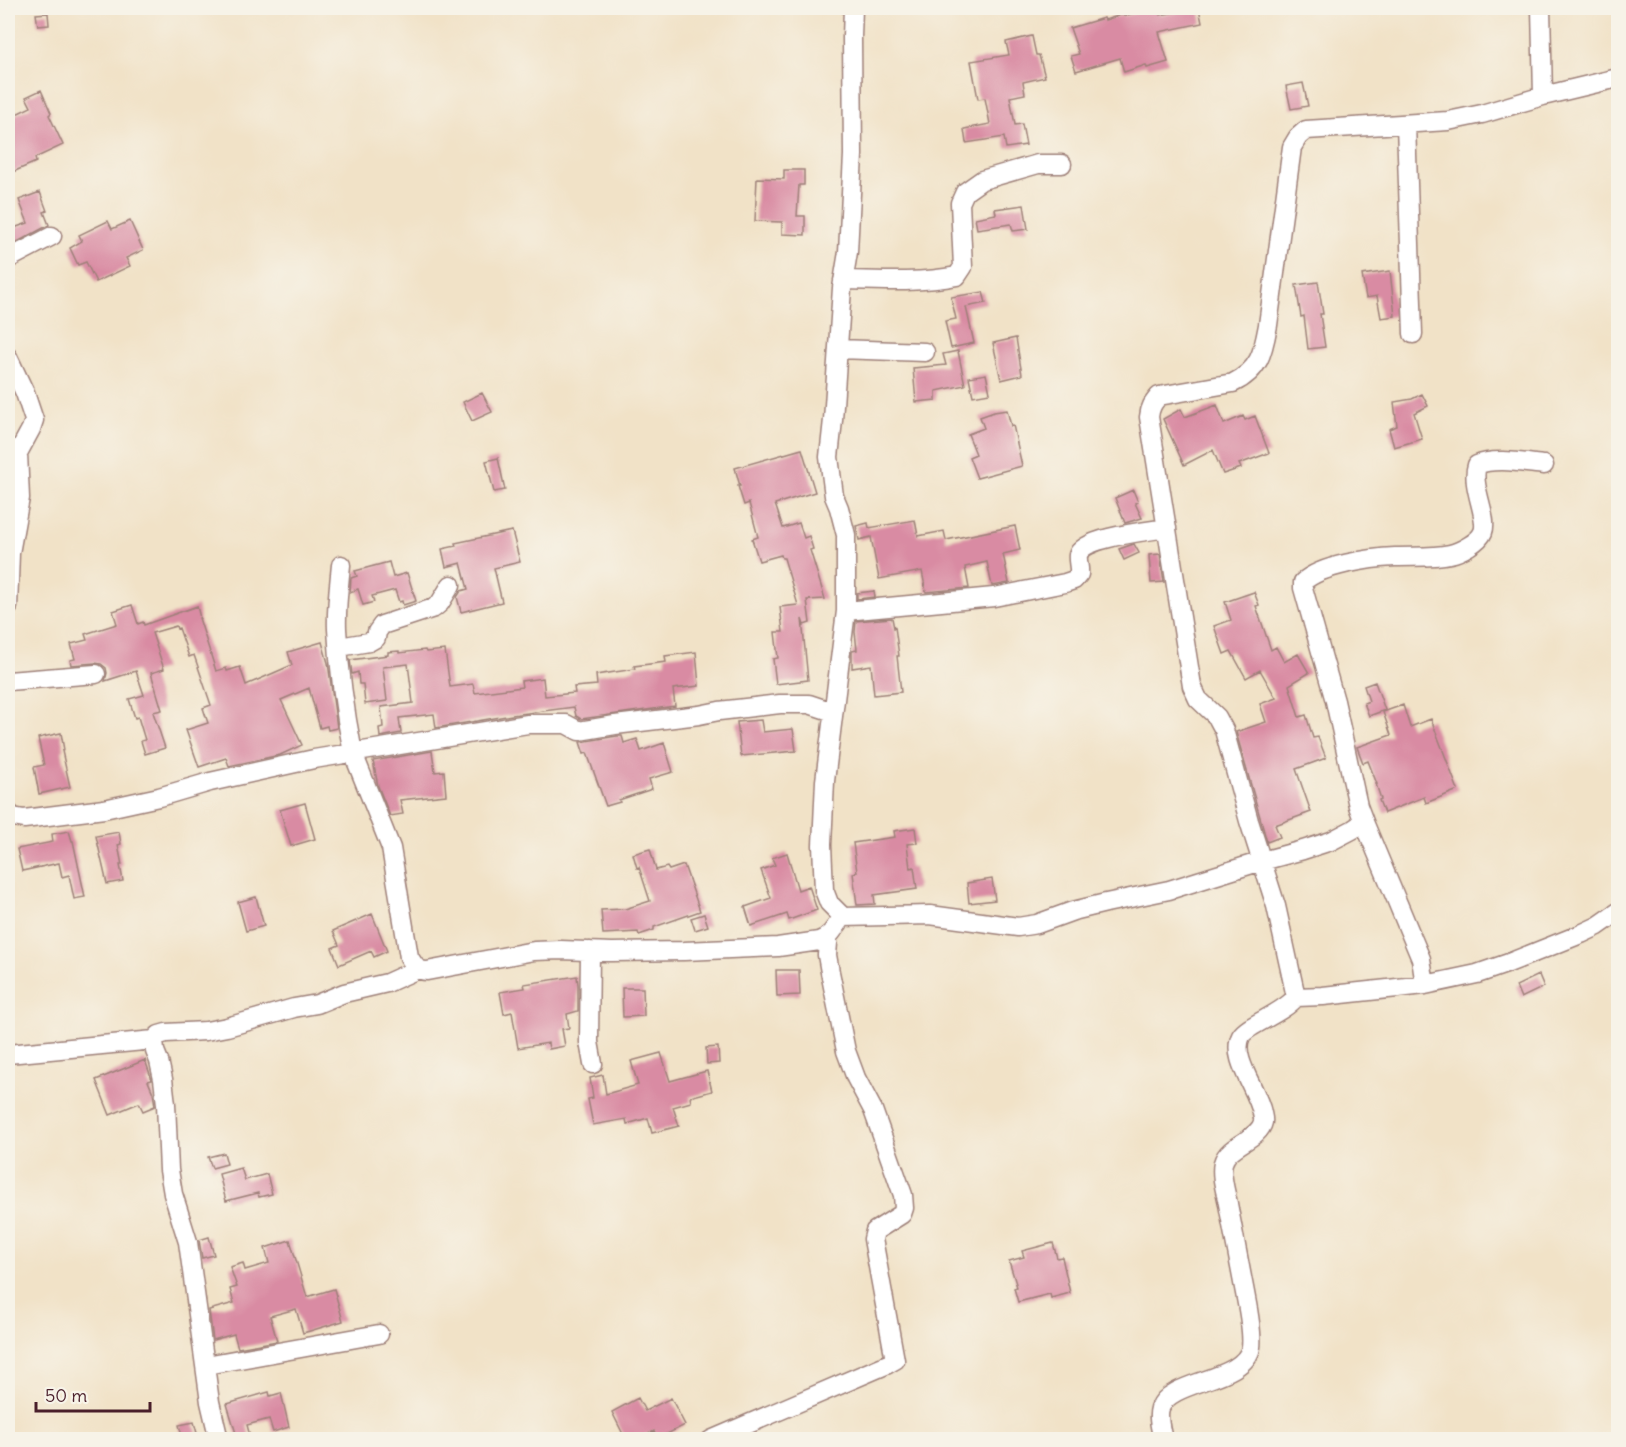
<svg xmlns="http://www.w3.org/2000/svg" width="1626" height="1447" font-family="Delius,sans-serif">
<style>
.building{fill:#d98ba3}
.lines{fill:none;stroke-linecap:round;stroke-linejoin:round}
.minor-casing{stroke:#9e8079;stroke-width:21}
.minor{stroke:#fff;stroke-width:18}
</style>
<rect width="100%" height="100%" fill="#f7f3e8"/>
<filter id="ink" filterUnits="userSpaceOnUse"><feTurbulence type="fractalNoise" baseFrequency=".0167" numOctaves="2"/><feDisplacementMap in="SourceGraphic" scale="12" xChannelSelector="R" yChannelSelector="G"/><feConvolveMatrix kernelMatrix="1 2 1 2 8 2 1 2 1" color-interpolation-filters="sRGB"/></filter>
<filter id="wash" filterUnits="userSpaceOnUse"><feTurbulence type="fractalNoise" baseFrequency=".008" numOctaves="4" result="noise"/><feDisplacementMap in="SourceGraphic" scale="24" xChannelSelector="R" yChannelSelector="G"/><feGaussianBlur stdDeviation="1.35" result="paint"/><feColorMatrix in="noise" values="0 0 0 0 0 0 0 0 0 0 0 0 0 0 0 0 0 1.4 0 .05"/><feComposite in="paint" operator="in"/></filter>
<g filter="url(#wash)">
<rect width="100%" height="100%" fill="#f1e2c7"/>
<g id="blocks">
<!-- building -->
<path class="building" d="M1152 8H1157L1160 15 1199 8 1202 23 1159 32 1168 62 1147 68 1146 65 1124 72 1120 58 1076 71 1071 56 1079 54 1070 28 1104 18 1105 20 1124 14V16Z
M48 13 49 25 38 26 36 14Z
M1032 36 1036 55H1039L1045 77 1023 82 1025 94 1010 97 1015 125 1022 124 1026 145 1006 148 1004 137 966 143 964 129 990 124 985 98 978 99 971 61 1009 55 1006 42Z
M1303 83 1308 106 1291 109 1286 86Z
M41 90 51 113 49 115 63 145 35 158 36 162 8 174V118L31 107 26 97Z
M784 170H804V185H799L797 216H805V235L782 234V222L755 221 757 178 784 179Z
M40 192 47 211 44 212 49 225 8 247V230L28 223 19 200Z
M1024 205 1028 229 1013 231 1011 224 977 229 975 218 996 214 995 209Z
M108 221 112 229 130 221 143 250 126 258 130 266 96 282 86 262 78 265 70 248 82 241 79 235Z
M1390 271 1395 316 1381 318 1377 296 1366 298 1362 275Z
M1318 282 1323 314H1320L1325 347 1308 349 1304 316 1301 317 1296 285Z
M983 292 986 303 966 307 974 343 951 348 945 321 956 319 951 297Z
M1016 338 1022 375 1001 380 993 343Z
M958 351 965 385 936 391V400L916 402 913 368 946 365 943 354Z
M986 374 990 393 973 396 969 377Z
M482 393 492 412 472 421 463 402Z
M1422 394 1428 406 1414 413 1422 439 1394 447 1389 429 1397 426 1394 402 1412 399Z
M1217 405 1224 424 1243 416 1245 420 1255 416 1269 453 1239 464 1241 468 1223 474 1213 450 1184 465 1163 419 1181 409 1185 417Z
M1007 410 1011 426 1013 425 1022 466 977 478 969 457 976 454 968 434 984 428 980 417 994 412Z
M802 449 815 492 775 504 783 528 799 523 804 538 809 536 813 549 810 550 825 599 807 600 810 623 804 625 802 619 808 680 776 684 773 659 778 658 775 632H783L780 607 798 605 784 558H782L781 555 759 561 752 539 758 537 749 503 744 505 738 486H740L735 468Z
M498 458 505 490 494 492 486 461Z
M1133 490 1138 502 1135 503 1142 518 1125 523 1115 498Z
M915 520 918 536 944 531 946 540 1015 526 1020 550 1003 554 1009 583 992 586 987 562 965 567 969 588 926 592 922 571 879 579 871 537 859 540 856 526 868 523 869 528Z
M512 531 520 562 494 568 502 602 461 612 457 597 461 591 468 589 461 563 446 567 442 549 456 546 455 543Z
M1134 544 1139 553 1124 560 1119 549Z
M1160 554 1164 582 1151 583 1149 555Z
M389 562 393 577 407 573 416 601 403 605 402 601 399 602 395 590 372 596 374 602 363 605 358 589 350 592 351 578 357 576 355 571Z
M874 591 875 597 857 599V593Z
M1254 592 1259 605 1256 606 1271 650 1276 647 1284 662 1298 654 1309 673 1289 685 1299 717 1306 715 1313 738 1318 737 1326 758 1296 769 1311 812 1275 825 1280 837 1267 842 1236 732 1266 722 1260 704 1276 698 1260 670 1246 678 1231 651 1224 654 1214 626 1231 620 1225 602Z
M132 605 138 624 143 622 144 625 197 606 200 618H199L216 671 226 668 227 671 240 667 246 685 292 665 288 652 322 642 328 663 337 728 328 730 327 726 320 728 309 688 281 700 302 745 280 755 229 766 226 758 199 767 186 730 208 723 203 708 211 705 194 655 189 657 179 628 177 629 176 626 152 633 164 669 151 673 162 710 153 712 165 748 145 754 141 741 145 740 138 717 135 718 129 699 144 695 136 671 105 681 107 673 106 668 101 664 95 663 71 665 70 660 75 659 71 644 87 640 85 634 117 624 113 611Z
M892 618 894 628 895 627 899 656H897L901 692 874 695 871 665 852 668V651L857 650 855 632 856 621Z
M425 650 426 652 445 650 450 687 473 684 475 693 522 687 521 681 543 678 545 696 575 693 574 687 597 685 596 675 635 669 634 666 666 662 665 656 696 652 699 686 673 689 675 706 581 719 576 716 574 707 512 715 436 728 434 714 399 718 401 733 380 737 379 728 383 727 381 707 413 703 408 664 383 667 387 701 365 704 363 684H359L358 672 352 674 350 660 388 655V652L399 651V653Z
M1375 682 1385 710 1369 716 1364 703 1369 701 1364 686Z
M1403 705 1410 727 1431 719 1458 790 1426 803 1424 797 1384 813 1379 800 1381 799 1376 784H1377L1368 761 1363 763 1357 747 1391 735 1383 712Z
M761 720 763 732 793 729 796 751 741 756 737 722Z
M61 733 64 750 62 751 70 787 39 794 34 767 44 765 38 738Z
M617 736H622L624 743 637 739 641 751 664 743 673 772 649 779 652 789 619 800 620 802 606 806 587 753 584 754 580 742Z
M432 751 435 772 444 771 446 795 400 800 403 814 390 816 378 786 373 761Z
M305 803 315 839 291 846 280 810Z
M915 828 917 843 907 844 910 868 914 867 917 889 874 895 875 904 857 905 853 873 857 872 853 843 895 837 894 831Z
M69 831 72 841H73L85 897 74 899 69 875 62 877 59 863 22 871 17 849 53 842 52 834Z
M119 832 121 844 118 845 122 865H120L123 881 107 884 96 836Z
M650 849 656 870 667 867 669 870 684 865 700 911 654 927V930L639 935 638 932 603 934 601 910 625 909 650 901 639 867 637 868 633 854Z
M787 853 798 890 809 886 817 910 789 920 787 914 751 926 745 907 771 898 761 870 775 865 772 858Z
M992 879 995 900 969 903 967 883Z
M256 897 264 926 246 931 238 902Z
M372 914 387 951 374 957 371 951 339 965 332 948 339 945 333 931Z
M704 914 708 926 695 930 691 918Z
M776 970H799L800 995 777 996Z
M1539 975 1544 987 1521 998 1516 986Z
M577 976 578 985V1011L567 1014 569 1028 562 1029 565 1046 549 1049 548 1043 518 1048 512 1012 504 1014 500 992 525 988 524 984Z
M622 988H643L644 1016 623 1017Z
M718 1047 719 1063 707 1064 706 1048Z
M661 1053 670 1081 707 1071 712 1091 690 1097 691 1102 673 1107 679 1126 652 1133 648 1118 627 1124 626 1119 593 1125 588 1099 593 1098 590 1078 603 1075 606 1094 638 1085 631 1061Z
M145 1060 152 1080 148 1081 153 1093 155 1106 143 1111 139 1103 110 1115 96 1080Z
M224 1153 227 1164 212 1168 208 1157Z
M241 1168 245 1180 267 1174 272 1194 259 1197 258 1193 226 1201 219 1174Z
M209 1237 214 1255 202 1258 199 1240Z
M290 1240 307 1297 334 1289 343 1321 303 1333 296 1309 270 1316 277 1341 238 1348 234 1334 213 1340 209 1310 234 1303 230 1289 237 1287 230 1267 243 1263 245 1270 269 1263 265 1248Z
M1053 1243 1057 1258 1062 1257 1070 1293 1051 1298 1050 1294 1018 1302 1014 1288 1017 1287 1009 1261 1024 1257 1022 1251Z
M269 1392 270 1396 281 1393 289 1427 273 1432 269 1419 247 1425 251 1440H238L227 1404Z
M638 1398 645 1411 671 1398 685 1425 657 1439 654 1431 636 1440H626L612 1412Z
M194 1422 198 1437 183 1440 179 1425Z"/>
</g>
</g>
<g filter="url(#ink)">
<use href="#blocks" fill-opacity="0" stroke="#9e8079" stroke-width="1.5"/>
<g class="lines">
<defs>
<path id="minor" d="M853 8 852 37 853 155 848 252 842 288 833 420 829 457 834 496 839 508 846 535V611L825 781 822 845 824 890 829 903 843 917 930 915 1018 927 1037 924 1073 911 1106 903 1169 890 1262 861 1303 850 1331 841 1352 830 1364 822 1358 806 1335 701 1303 588V582C1321 565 1371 558 1395 557 1413 556 1432 558 1450 554 1460 552 1479 542 1483 532 1489 517 1470 486 1477 465 1494 457 1524 463 1544 465
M1541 8 1543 96
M1618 78 1543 96 1482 114 1448 121 1306 130 1298 137 1292 147 1268 325C1263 352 1260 370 1233 383L1159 396C1153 403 1150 407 1149 417L1192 686 1198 699 1217 717 1224 730 1249 821 1276 906 1296 997 1323 996 1425 985 1477 974 1506 964 1581 934 1598 926 1618 912
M1406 124 1413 334
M8 259 52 236
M843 280C881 281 920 283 957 276L963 267 960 203 965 192 982 180 1038 164H1062
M838 349 925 352
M8 357 25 393 34 420 31 429 18 453 20 498 10 553 8 607
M341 565C339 586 336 608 337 629 339 670 345 713 353 753L391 848 409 957C414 965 417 971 427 971L534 951 561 950 612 952 684 951 778 947 819 941 825 938 831 933 843 917
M846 611 994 597 1065 583 1074 580 1079 574C1080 568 1077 561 1078 555 1083 537 1150 531 1167 528
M339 647 369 642 376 638 377 632 382 625 434 608 440 603 451 585
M8 681 96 674
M8 812 13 817 24 819 104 809 159 797 210 782 314 759 528 724H566L579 731 615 725 699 715 719 711 780 704H809L833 712
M1364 822 1421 959 1425 985
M590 951 589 1042 593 1064
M8 1054 154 1040
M206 1365 379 1334
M219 1440 210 1402 188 1242 173 1194 169 1170 166 1104 163 1079 159 1061 155 1051 154 1040 159 1035 166 1033 206 1031 227 1027 294 1008 317 1004 344 993 387 983 418 969
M711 1440 888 1364 895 1360 873 1239 875 1231 902 1214 904 1208 903 1195 873 1110 856 1078 846 1051 830 972 827 955 828 943 827 937
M1163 1440C1161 1430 1157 1418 1160 1408 1170 1379 1245 1382 1251 1347 1253 1332 1248 1309 1245 1293 1239 1263 1234 1234 1228 1204 1226 1192 1220 1176 1223 1163 1228 1144 1259 1140 1263 1122 1264 1120 1262 1114 1262 1113 1258 1090 1230 1058 1241 1036 1247 1025 1284 1013 1296 997"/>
</defs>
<!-- minor casing -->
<use href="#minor" class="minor-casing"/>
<!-- minor -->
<use href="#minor" class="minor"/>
</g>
</g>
<!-- margin -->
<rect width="1626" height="1447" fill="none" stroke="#f7f3e8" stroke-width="30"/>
<!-- scale -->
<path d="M36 1402v9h114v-9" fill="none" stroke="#4a1f2b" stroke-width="3"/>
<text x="45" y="1402" font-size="18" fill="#4a1f2b" stroke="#f7f3e8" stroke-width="4.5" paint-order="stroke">50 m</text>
</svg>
